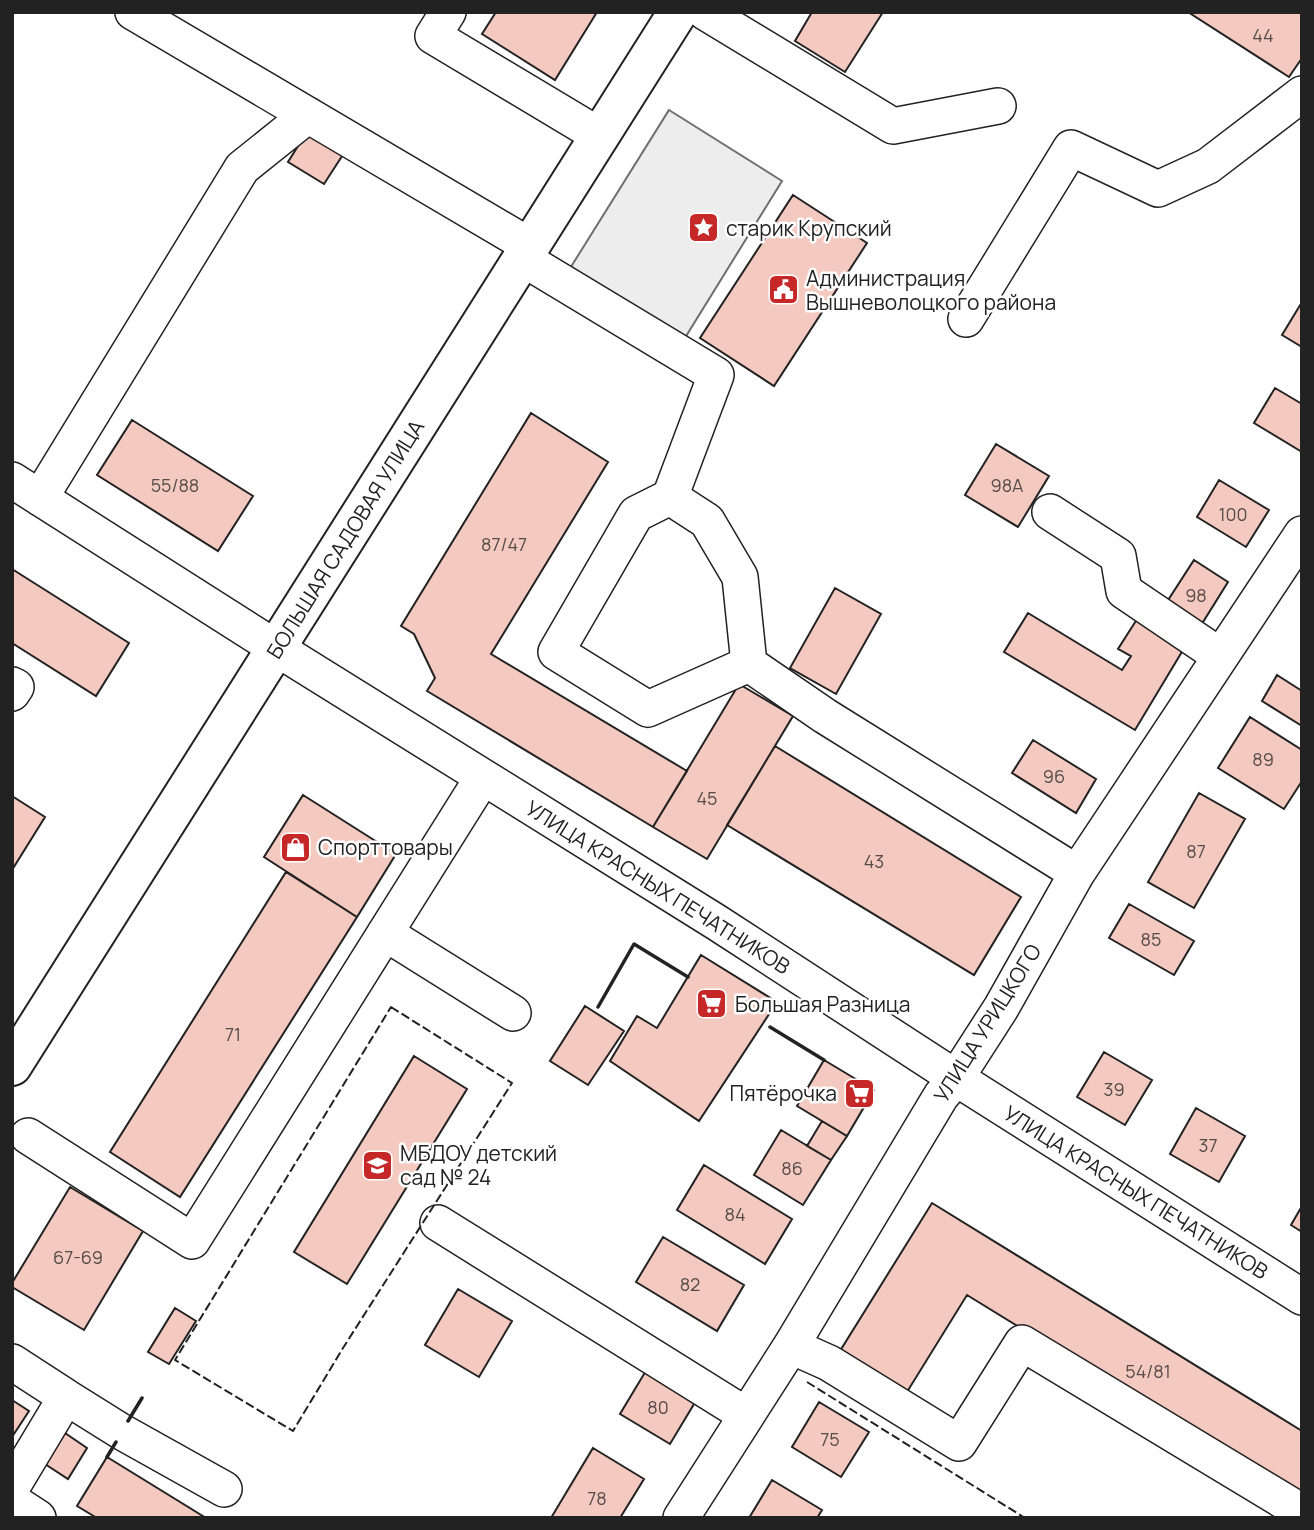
<svg xmlns="http://www.w3.org/2000/svg" width="1314" height="1530" font-family="Manrope,sans-serif">
<style>
.parking{fill:#ededed;stroke:#6f6f6f;stroke-width:2}
.building{fill:#f3c9c0;stroke:#222;stroke-width:2}
.lines{fill:none;stroke-linecap:round;stroke-linejoin:round}
.minor-casing{stroke:#222;stroke-width:38}
.highway-casing{stroke:#222;stroke-width:42}
.minor{stroke:#fff;stroke-width:35}
.highway{stroke:#fff;stroke-width:38}
.fence{stroke:#222;stroke-width:2;stroke-dasharray:9 3.5;stroke-linecap:butt}
.wall{stroke:#222;stroke-width:3.5}
.labels{text-anchor:middle;dominant-baseline:central;stroke-width:5;stroke-linejoin:round;paint-order:stroke}
.number-label{font-size:18px;fill:#564c4a}
.poi-label{font-size:21px;fill:#222;stroke:#fff;text-anchor:start}
.street-label{font-size:21px;fill:#222;stroke:#fff}
</style>
<rect width="100%" height="100%" fill="#fff"/>
<!-- parking -->
<path class="parking" d="M669 110 782 181 683 341 569 270Z"/>
<!-- building -->
<path class="building" d="M496 12H597L555 80 482 34Z
M812 12H883L845 72 795 41Z
M1188 12H1302V58L1289 77Z
M308 130 344 153 324 184 288 162Z
M793 195 867 243 774 386 700 338Z
M1302 302V347L1282 335Z
M1275 388 1302 404V452L1254 423Z
M531 413 608 462 491 654 687 771 653 827 427 691 435 678 414 634 401 626Z
M132 420 253 496 218 551 97 475Z
M996 444 1049 476 1018 527 965 495Z
M1219 480 1269 510 1246 547 1197 517Z
M1194 560 1228 582 1198 630 1163 608Z
M12 569 129 643 96 696 12 643Z
M835 588 881 614 836 694 790 668Z
M1028 613 1122 670 1131 656 1118 649 1139 616 1186 645 1135 730 1004 652Z
M1277 675 1302 691V726L1262 701Z
M739 684 793 716 707 859 653 827Z
M1250 717 1302 750V781L1284 809 1218 768Z
M1033 740 1096 779 1076 813 1012 773Z
M775 746 1021 897 974 975 727 825Z
M1199 793 1245 819 1194 908 1148 882Z
M303 795 396 854 357 917 264 857Z
M12 796 45 817 12 870Z
M286 872 357 917 180 1197 110 1152Z
M1129 904 1194 941 1174 975 1109 938Z
M701 955 777 1002 699 1121 610 1061 637 1016 657 1028Z
M585 1006 624 1031 588 1085 550 1061Z
M1104 1052 1152 1080 1125 1125 1077 1097Z
M414 1056 467 1089 347 1284 294 1252Z
M824 1060 874 1090 847 1136 797 1106Z
M1196 1108 1245 1136 1219 1182 1170 1154Z
M822 1121 847 1136 831 1160 807 1146Z
M781 1130 831 1160 803 1205 754 1175Z
M704 1165 792 1219 765 1264 677 1210Z
M70 1187 143 1231 84 1330 12 1287V1283Z
M932 1203 1302 1431V1501L967 1295 907 1392 840 1351Z
M1302 1206V1232L1291 1225Z
M663 1237 744 1285 717 1331 636 1282Z
M458 1289 512 1321 479 1377 425 1345Z
M175 1308 196 1321 169 1364 148 1352Z
M647 1369 697 1399 670 1444 620 1414Z
M12 1400 29 1411 12 1437Z
M819 1402 869 1432 841 1477 792 1447Z
M65 1433 87 1448 68 1479 45 1464Z
M593 1448 644 1479 620 1518H551Z
M107 1457 206 1518H97L77 1506Z
M772 1480 822 1510 817 1518H749Z"/>
<g class="lines">
<defs>
<path id="minor" d="M133 12 530 246
M448 12 433 36 600 136
M705 12 893 126 998 106
M522 258 716 375 670 497
M966 319 1071 148 1158 189 1208 166 1302 94
M12 480 276 648 716 922 956 1078 1302 1297
M40 498 242 168 308 115
M1050 512 1118 556 1124 591 1220 656
M749 664 648 709 556 652 636 514 670 497 707 521 740 577 749 664 825 716 1077 873
M12 685 16 687 12 693
M385 933 513 1013
M28 1136 192 1241 483 777
M438 1223 746 1415
M791 1346 829 1363 959 1443 1022 1343 1302 1512
M12 1362 66 1397 12 1487
M66 1397 122 1432 224 1489
M12 1501 38 1518
M681 1518 791 1346 941 1096 956 1078 1001 1008 1077 873 1302 534"/>
<path id="highway" d="M12 1066 678 12"/>
</defs>
<!-- minor casing -->
<use href="#minor" class="minor-casing"/>
<!-- highway casing -->
<use href="#highway" class="highway-casing"/>
<!-- minor -->
<use href="#minor" class="minor"/>
<!-- highway -->
<use href="#highway" class="highway"/>
<!-- fence -->
<path class="fence" d="M391 1007 512 1083 343 1348 293 1431 175 1360Z
M807 1382 1025 1518"/>
<!-- wall -->
<path class="wall" d="M598 1007 634 944 688 977
M770 1027 824 1060
M128 1421 142 1398
M107 1457 116 1442"/>
</g>
<!-- icons -->
<defs>
<symbol id="sight-square" viewBox="-11 -11 22 22"><rect x="-9" y="-9" width="18" height="18" rx="4" fill="#c62828" stroke="#fff"/><path d="M0-6L1.8-2.2L6-1.7L2.9 1.2L3.7 5.4L0 3.3L-3.7 5.4L-2.9 1.2L-6-1.7L-1.8-2.2Z" fill="#fff"/></symbol>
<symbol id="civic-square" viewBox="-11 -11 22 22"><rect x="-9" y="-9" width="18" height="18" rx="4" fill="#c62828" stroke="#fff"/><path d="M-.6-6.5H3V-4.5H.6V-3L4-1V1h2V6H-6V1h2V-1L-.6-3ZM-1.2 2.5V6h2.4V2.5Z" fill="#fff"/></symbol>
<symbol id="shop-square" viewBox="-11 -11 22 22"><rect x="-9" y="-9" width="18" height="18" rx="4" fill="#c62828" stroke="#fff"/><path d="M-5-2.5h2.3a2.7 3.5 0 0 1 5.4 0H5L5.5 6h-11ZM-1.5-2.5h3a1.5 2.3 0 0 0-3 0Z" fill="#fff"/></symbol>
<symbol id="supermarket-square" viewBox="-11 -11 22 22"><rect x="-9" y="-9" width="18" height="18" rx="4" fill="#c62828" stroke="#fff"/><path d="M-6-5.5h2.5l.6 2H6L4.5 2H-2.5L-4.4-4H-6ZM-1.5 3.2a1.3 1.3 0 1 0 .1 0ZM3 3.2a1.3 1.3 0 1 0 .1 0Z" fill="#fff"/></symbol>
<symbol id="school-square" viewBox="-11 -11 22 22"><rect x="-9" y="-9" width="18" height="18" rx="4" fill="#c62828" stroke="#fff"/><path d="M0-5L7-2L0 1L-7-2ZM-4 1L0 2.5L4 1V4Q0 6-4 4Z" fill="#fff"/></symbol>
</defs>
<g fill-rule="evenodd">
<use href="#sight-square" x="686" y="210" width="35" height="35"/>
<use href="#civic-square" x="766" y="272" width="35" height="35"/>
<use href="#shop-square" x="278" y="830" width="35" height="35"/>
<use href="#supermarket-square" x="694" y="986" width="35" height="35"/>
<use href="#supermarket-square" x="842" y="1076" width="35" height="35"/>
<use href="#school-square" x="360" y="1148" width="35" height="35"/>
</g>
<g class="labels">
<!-- number labels -->
<g class="number-label">
<text x="1263" y="35">44</text>
<text x="175" y="485">55/88</text>
<text x="1007" y="485">98А</text>
<text x="1233" y="514">100</text>
<text x="504" y="544">87/47</text>
<text x="1196" y="595">98</text>
<text x="1263" y="759">89</text>
<text x="1054" y="776">96</text>
<text x="707" y="798">45</text>
<text x="1196" y="851">87</text>
<text x="874" y="861">43</text>
<text x="1151" y="939">85</text>
<text x="233" y="1034">71</text>
<text x="1114" y="1089">39</text>
<text x="1208" y="1145">37</text>
<text x="792" y="1168">86</text>
<text x="735" y="1214">84</text>
<text x="78" y="1257">67-69</text>
<text x="690" y="1284">82</text>
<text x="1148" y="1371">54/81</text>
<text x="658" y="1407">80</text>
<text x="830" y="1439">75</text>
<text x="597" y="1498">78</text>
</g>
<!-- poi labels -->
<g class="poi-label">
<text x="726" y="228">старик Крупский</text>
<text x="806" y="278">Администрация<tspan x="806" dy="24">Вышневолоцкого района</tspan></text>
<text x="318" y="847">Спорттовары</text>
<text x="735" y="1004">Большая Разница</text>
<text x="837" y="1093" text-anchor="end">Пятёрочка</text>
<text x="400" y="1153">МБДОУ детский<tspan x="400" dy="24">сад № 24</tspan></text>
</g>
<!-- street labels -->
<g class="street-label">
<text transform="translate(345 539) rotate(-58)">БОЛЬШАЯ САДОВАЯ УЛИЦА</text>
<text transform="translate(658 887) rotate(32)">УЛИЦА КРАСНЫХ ПЕЧАТНИКОВ</text>
<text transform="translate(987 1023) rotate(-58)">УЛИЦА УРИЦКОГО</text>
<text transform="translate(1136 1192) rotate(32)">УЛИЦА КРАСНЫХ ПЕЧАТНИКОВ</text>
</g>
</g>
<!-- border -->
<rect width="1314" height="1530" fill="none" stroke="#222222" stroke-width="28"/>
</svg>
